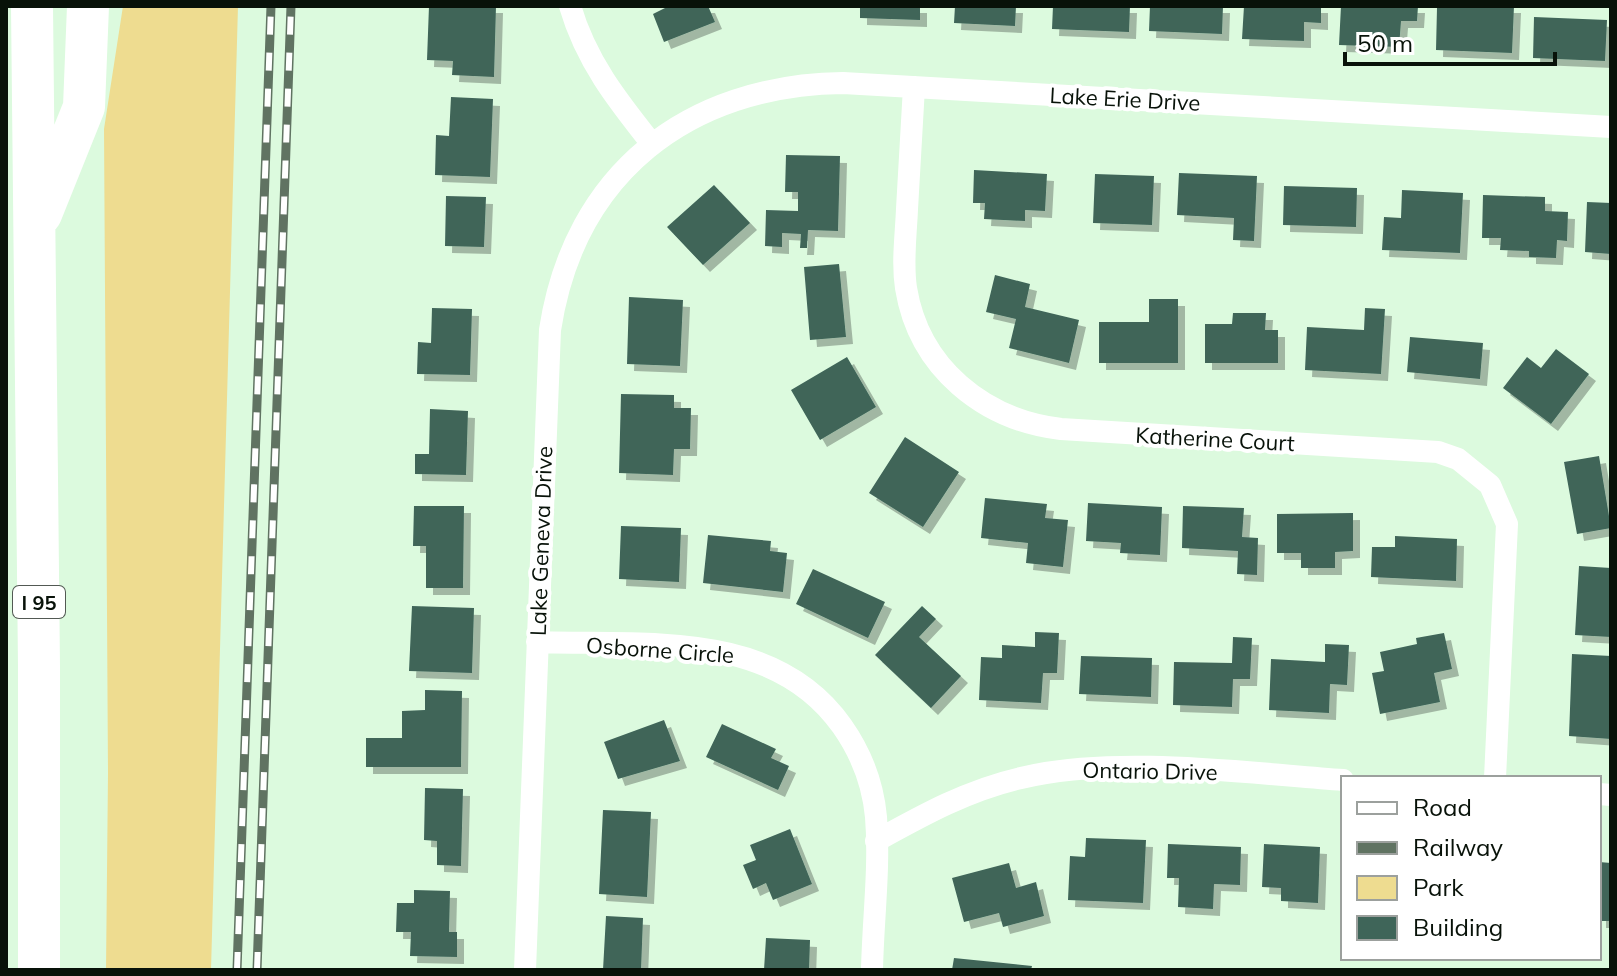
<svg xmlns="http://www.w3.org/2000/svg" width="1617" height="976" font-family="Mulish,sans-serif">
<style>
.green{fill:#eedc90}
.building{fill:#3f6559;filter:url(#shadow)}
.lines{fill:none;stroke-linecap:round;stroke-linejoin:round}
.minor{stroke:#fff;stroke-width:22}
.motorway{stroke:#fff;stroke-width:42}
.rail-casing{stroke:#607362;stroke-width:9}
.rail{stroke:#fff;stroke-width:6;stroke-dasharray:18;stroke-linecap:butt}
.labels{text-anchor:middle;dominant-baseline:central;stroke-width:8;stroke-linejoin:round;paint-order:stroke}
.shield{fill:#fff;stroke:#525953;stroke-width:2}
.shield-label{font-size:20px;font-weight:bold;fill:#081209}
.street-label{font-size:22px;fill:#081209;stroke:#fff}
</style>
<defs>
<filter id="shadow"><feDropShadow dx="7" dy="7" stdDeviation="0" flood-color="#0004"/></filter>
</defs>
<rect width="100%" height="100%" fill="#dcfade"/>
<!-- green -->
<path class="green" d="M123 6H238L211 970H106L108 773 104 129Z"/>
<!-- building -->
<path class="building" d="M429 6H496L494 77 452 75 453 61 427 60Z
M669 6H708L715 22 664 42 653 14Z
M860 6H920V20L860 18Z
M955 6H1016L1015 26 954 23Z
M1053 6H1130L1129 32 1052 29Z
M1150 6H1223L1222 34 1149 31Z
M1244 6H1321V23L1304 22V41L1242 39Z
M1341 6H1418L1417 21H1401L1399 47 1339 45Z
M1457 6H1514L1512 53 1436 50 1437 8Z
M1534 17 1607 20 1605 61 1533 58Z
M451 97 493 99 490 177 435 175 436 135 449 136Z
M786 155 840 156 838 231 808 230 807 248H800L801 234 782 233V247L765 246 766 210 798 211V192H785Z
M974 170 1047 174 1045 211 1025 210V221L984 219 985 203H973Z
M1179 173 1257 176 1254 241 1233 240 1234 218 1177 215Z
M1095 174 1154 176 1152 225 1093 223Z
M714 185 750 223 703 265 667 227Z
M1284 186 1357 188 1356 227 1283 225Z
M1402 190 1463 193 1460 253 1382 250 1384 217 1401 218Z
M1483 195 1545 197V211L1568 212 1567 241 1557 240 1556 258 1529 257V251L1500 250 1501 238H1482Z
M446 196 486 197 484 247 445 246Z
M1587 202 1611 203V254L1585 252Z
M839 264 846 337 810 340 804 267Z
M995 275 1030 284 1025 307 1079 320 1069 363 1009 348 1016 319 986 312Z
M629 297 683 300 680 366 627 364Z
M1149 299H1178V363H1099V322H1149Z
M432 308 472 309 470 375 417 374 418 342 431 343Z
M1365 308 1385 309 1381 374 1305 370 1307 327 1364 330Z
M1233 313H1266L1265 330H1278V363H1205V324H1232Z
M1410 337 1483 343 1480 379 1407 372Z
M1556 349 1589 374 1551 424 1503 388 1527 357 1541 368Z
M847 357 876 407 820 440 791 390Z
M621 394 674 395V408H691L690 449H674L673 475 619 473Z
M430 409 468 411 466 475 415 474V454H429Z
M905 437 959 472 923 527 869 493Z
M1599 456 1611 528 1577 534 1564 462Z
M985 498 1047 504 1045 518 1068 520 1063 567 1026 563 1028 543 981 538Z
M1088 503 1162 507 1160 555 1120 553 1121 543 1086 541Z
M414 506H464L463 588H426V546H413Z
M1183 506 1244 508 1242 537 1258 538 1257 575 1237 574 1238 551 1182 548Z
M1353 513V551L1335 552V568H1301V553H1277V514Z
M621 526 681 528 679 582 619 579Z
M708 535 771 541 770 551 787 553 783 592 703 583Z
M1395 536 1457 539 1456 581 1371 577 1372 547H1395Z
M1579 566 1611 568V637L1575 635Z
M813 569 885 602 868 638 796 604Z
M412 606 474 608 472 673 409 671Z
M922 606 936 619 919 637 961 676 931 708 875 655Z
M1035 632 1059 633 1057 673H1043L1041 703 979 700 981 657 1002 658V645L1035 647Z
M1444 633 1452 669 1434 673 1440 702 1380 714 1372 673 1384 671 1380 652 1417 644 1416 638Z
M1233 637 1252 638 1250 679H1233L1232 707 1173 705 1174 662 1232 663Z
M1325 644 1349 645 1347 685 1330 684 1329 713 1269 710 1271 659 1325 662Z
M1572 654 1611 656V739L1569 736Z
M1081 656 1152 658 1151 697 1079 694Z
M425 690 462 691 461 767H366V738H402V711L425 710Z
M664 720 680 761 618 779 604 742Z
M722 724 776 749 771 758 789 766 778 790 706 757Z
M425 788 463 789 461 866 437 865V841L424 840Z
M603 810 651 812 647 897 599 894Z
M790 829 812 884 773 900 766 883 753 889 743 865 756 860 750 845Z
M1086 838 1146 840 1143 903 1068 900 1070 856 1085 857Z
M1168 844 1241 847 1240 885 1214 884 1213 909 1178 907 1179 878H1167Z
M1264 844 1320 847 1318 903 1281 901V888L1262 887Z
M1599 862 1611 863V921H1599Z
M1009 863 1016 888 1036 882 1044 916 1003 927 999 913 964 922 952 878Z
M414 890 450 891 449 932H457V957L410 956 411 932H396L397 903H414Z
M606 916 643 918 641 970H603Z
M766 938 810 940 809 970H764Z
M954 958 1032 966 1031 970H952Z"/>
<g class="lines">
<!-- minor -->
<path class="minor" d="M570 6C586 61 617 100 652 144
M914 87C912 128 909 168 907 209 906 235 902 262 906 288 919 368 984 420 1061 429L1438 452 1458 459 1490 485 1507 524 1495 778
M537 642C643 646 773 628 842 726 861 753 873 784 876 817 880 867 873 920 872 970
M1599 794 1611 795
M876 841C923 815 968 790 1021 778 1114 755 1246 773 1343 780
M525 970 550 330C574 173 688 85 843 83L1611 127"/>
<!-- motorway -->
<path class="motorway" d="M32 6 39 667V970
M41 214 84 107 88 6"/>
<defs>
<path id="rail" d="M237 970 271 6
M257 970 291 6"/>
</defs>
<!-- rail casing -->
<use href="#rail" class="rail-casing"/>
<!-- rail -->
<use href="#rail" class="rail"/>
</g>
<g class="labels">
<!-- shield labels -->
<rect class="shield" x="13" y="586" width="52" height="32" rx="6"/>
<g class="shield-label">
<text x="39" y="602">I 95</text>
</g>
<!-- street labels -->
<g class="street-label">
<text transform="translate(1125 99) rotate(3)">Lake Erie Drive</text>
<text transform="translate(1215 439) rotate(3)">Katherine Court</text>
<text transform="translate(541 541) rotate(-88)">Lake Geneva Drive</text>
<text transform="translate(660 650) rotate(4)">Osborne Circle</text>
<text transform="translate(1150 771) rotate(1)">Ontario Drive</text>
</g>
</g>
<!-- border -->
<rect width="1617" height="976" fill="none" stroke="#081209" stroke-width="16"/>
<!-- legend -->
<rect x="1341" y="776" width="260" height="184" fill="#ffffff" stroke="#9ca09d" stroke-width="2"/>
<rect x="1357" y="802" width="40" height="12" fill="#ffffff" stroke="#9ca09d" stroke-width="2"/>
<text x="1413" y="816" font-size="24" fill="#081209">Road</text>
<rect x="1357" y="842" width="40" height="12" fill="#607362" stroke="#9ca09d" stroke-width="2"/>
<text x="1413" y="856" font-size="24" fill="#081209">Railway</text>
<rect x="1357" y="876" width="40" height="24" fill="#eedc90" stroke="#9ca09d" stroke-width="2"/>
<text x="1413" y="896" font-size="24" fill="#081209">Park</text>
<rect x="1357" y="916" width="40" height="24" fill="#3f6559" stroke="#9ca09d" stroke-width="2"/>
<text x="1413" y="936" font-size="24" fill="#081209">Building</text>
<!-- scale -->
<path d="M1345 52v12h210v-12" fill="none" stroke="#081209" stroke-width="4"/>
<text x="1357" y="52" font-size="24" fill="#081209" stroke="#ffffff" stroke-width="6" paint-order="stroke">50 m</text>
</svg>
